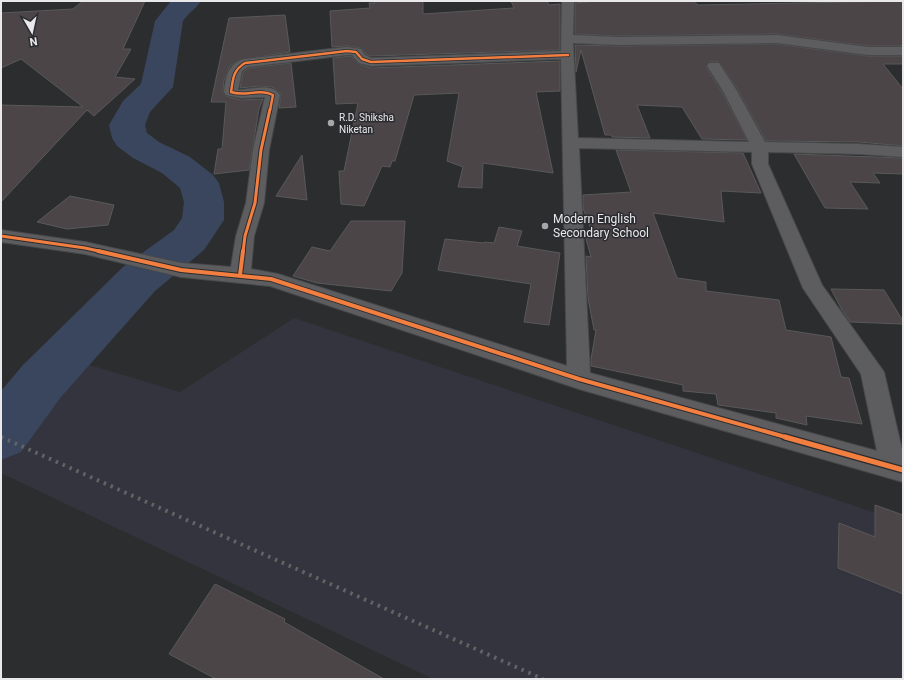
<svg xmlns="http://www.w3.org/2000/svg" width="904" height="680" font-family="Roboto,sans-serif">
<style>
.built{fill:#33343d}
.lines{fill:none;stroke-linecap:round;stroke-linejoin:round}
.river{fill:#3a465e;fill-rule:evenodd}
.building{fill:#4b4548;stroke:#59595a}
.street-casing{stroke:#47484a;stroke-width:2}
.street{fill:#5d5d5f;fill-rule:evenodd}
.rail-far1{stroke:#626364;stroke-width:3;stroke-dasharray:2 4;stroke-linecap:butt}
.rail{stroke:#626364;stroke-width:4;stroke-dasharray:2.5 5;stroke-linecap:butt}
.cycleway-far3-casing{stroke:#2b2c2f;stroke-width:4}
.cycleway-far2-casing{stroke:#2b2c2f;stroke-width:5}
.cycleway-far1-casing{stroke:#2b2c2f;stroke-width:6}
.cycleway-casing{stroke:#2b2c2f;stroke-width:8}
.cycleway-far3{stroke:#f27e40;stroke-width:2.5}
.cycleway-far2{stroke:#f27e40;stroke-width:3}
.cycleway-far1{stroke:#f27e40;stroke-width:4}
.cycleway{stroke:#f27e40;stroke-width:5}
.poi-dot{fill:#a7a7aa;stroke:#2b2c2f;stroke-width:1.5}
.labels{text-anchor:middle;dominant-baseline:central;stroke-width:3;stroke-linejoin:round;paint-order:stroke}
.far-poi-label{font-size:10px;fill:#e9e9ec;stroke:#2b2c2f;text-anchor:start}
.poi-label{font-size:12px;fill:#e9e9ec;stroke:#2b2c2f;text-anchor:start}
</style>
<rect width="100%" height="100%" fill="#2c2d2e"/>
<!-- built -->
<path class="built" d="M294 318 903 522V679H433L1 473V452L80 362 180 392Z"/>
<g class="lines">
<!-- river -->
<path class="river" d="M171 1H201C196 9 188 13 183 21L173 87 150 112 145 125 147 133 159 142 190 157 213 175 219 183 224 202V220L204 250 155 291 61 397 21 452 1 460V391L23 365 123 267 174 230 182 218 184 202 180 188 162 173 133 158 117 146 112 138 109 125 123 101 141 84 155 21Z"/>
</g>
<!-- building -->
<path class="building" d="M83 1H145L123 49H131L115 77 135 79 94 116 87 110 1 202V105L83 107 21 59 1 68V13L73 9Z
M374 1H423V14L514 8 511 1H547L549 5 560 4V50L371 56 366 54 361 48 347 46 332 47 330 11 370 8 369 3H375Z
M596 1H693L698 5 903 1V46H868L777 34 618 36 575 34V3Z
M285 15 290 52 239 60 230 66 224 81 223 92 226 96 241 100 263 99 259 109 249 170 214 174 218 149H222L226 102H211L229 18Z
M777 44 868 56H903V64H883L903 89V146L859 142 766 141 738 90 719 62H709L706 67 722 92 747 140 702 139 682 107 637 105 650 138 612 137 611 135H605L581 50 576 72 575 45 618 46Z
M351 56 359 64 371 68 560 61V91L536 92 553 173 483 163 482 188 458 187 463 167 447 161 459 93 414 95 395 161H392L390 167 382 166 364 206 341 204 339 171H344L358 103 336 104 333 58Z
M291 63 296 107 279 108 281 94 272 87 260 86 240 88 243 72 249 68Z
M616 150 743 153 761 193 721 191 724 222 653 213 677 278 706 282V291L779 300 786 330 831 337 841 377 849 378 862 424 806 416 807 425 776 418V413L718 405 716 394 683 391V385L591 366V359L596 330H594L588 298 586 256 591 257 585 235H593L583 208V195L631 192Z
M794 154 903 158V174L873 173 880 183 850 182 868 209 825 208Z
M302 155 307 200 276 196Z
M70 196 114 205 108 225 67 229 37 222Z
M351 221H405L402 273 391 291 317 283 293 276 312 247 330 251Z
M499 227 522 231 517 246 560 253 549 325 524 322 531 284 438 270 445 239 484 243 485 242 494 243Z
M831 289 884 290 903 321V324L850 322 842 310Z
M875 505 903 515V594L838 568 839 523 875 537Z
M215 584 285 619 284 622 384 679H216L169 654Z"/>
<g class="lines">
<defs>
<path id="street" d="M562 1H574L573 35 618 37 777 35 868 47H903V55H868L777 43 618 45 573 43 578 138 749 142 723 91 707 66 709 63H719L737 91 765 142 859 144 903 147V157L859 154 768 152V164L822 285 884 372 903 454V482L579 389 270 286 181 277 85 254 1 242V230L85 242 181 263 231 267 236 236 246 203 253 150 265 97 241 98 226 95 224 92C226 77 228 63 245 59L347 47 361 49 365 55 371 58 561 51ZM347 55H352L359 63 371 66 561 59 567 366 278 274 251 269 254 236 264 203 269 150 280 95C271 82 251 90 238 90L242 71 248 67ZM579 148 752 152V164L803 288 861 374 877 451 590 373Z"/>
</defs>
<!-- street casing -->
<use href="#street" class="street-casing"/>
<!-- street -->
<use href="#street" class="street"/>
<!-- rail-far1 -->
<path class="rail-far1" d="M1 437 3 438"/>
<!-- rail -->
<path class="rail" d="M1 437 543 679"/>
<defs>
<path id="cycleway-far3" d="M270 110 273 95C259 88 245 97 231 92 233 79 233 70 245 63L347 51 356 52 362 59 371 62 568 55"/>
<path id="cycleway-far2" d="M1 236 85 248 103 252
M243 252 245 236 255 203 261 150 270 109"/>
<path id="cycleway-far1" d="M98 251 181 270 271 279 579 379 789 438
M240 275 243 251"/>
<path id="cycleway" d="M785 437 903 470"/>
</defs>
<!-- cycleway-far3 casing -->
<use href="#cycleway-far3" class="cycleway-far3-casing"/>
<!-- cycleway-far2 casing -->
<use href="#cycleway-far2" class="cycleway-far2-casing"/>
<!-- cycleway-far1 casing -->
<use href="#cycleway-far1" class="cycleway-far1-casing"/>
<!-- cycleway casing -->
<use href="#cycleway" class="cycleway-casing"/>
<!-- cycleway-far3 -->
<use href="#cycleway-far3" class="cycleway-far3"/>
<!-- cycleway-far2 -->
<use href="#cycleway-far2" class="cycleway-far2"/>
<!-- cycleway-far1 -->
<use href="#cycleway-far1" class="cycleway-far1"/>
<!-- cycleway -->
<use href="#cycleway" class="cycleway"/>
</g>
<!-- markers -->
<g class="poi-dot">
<circle cx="331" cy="123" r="4"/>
<circle cx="545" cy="226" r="4"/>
</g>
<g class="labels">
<!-- far-poi labels -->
<g class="far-poi-label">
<text x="339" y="117">R.D. Shiksha<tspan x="339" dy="12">Niketan</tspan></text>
</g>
<!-- poi labels -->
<g class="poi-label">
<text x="553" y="219">Modern English<tspan x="553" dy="14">Secondary School</tspan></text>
</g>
</g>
<!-- border -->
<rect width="904" height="680" fill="none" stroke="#e9e9ec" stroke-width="4"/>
<!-- north arrow -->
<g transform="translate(32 32) rotate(171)" stroke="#2b2c2f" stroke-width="3" paint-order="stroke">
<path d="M0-3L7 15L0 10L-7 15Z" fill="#e9e9ec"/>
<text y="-6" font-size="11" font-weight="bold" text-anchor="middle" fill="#e9e9ec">N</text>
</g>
</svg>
